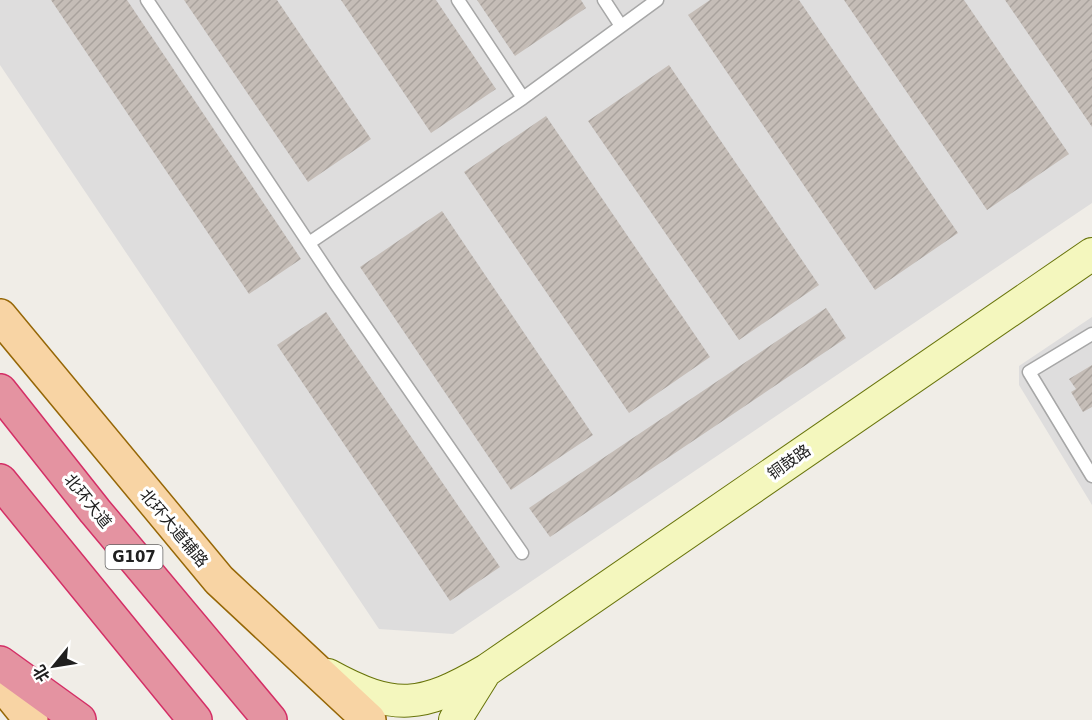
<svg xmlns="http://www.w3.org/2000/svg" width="1092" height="720" font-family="'DejaVu Sans','Noto Sans SC',sans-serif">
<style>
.residential{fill:#dedddd}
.building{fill:url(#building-hatch)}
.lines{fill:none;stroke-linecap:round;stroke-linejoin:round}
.lane-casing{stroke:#a7a7a7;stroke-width:15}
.secondary-casing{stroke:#68740a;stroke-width:34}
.primary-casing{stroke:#966707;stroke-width:36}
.highway-casing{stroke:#d42f66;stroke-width:36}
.lane{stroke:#fff;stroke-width:12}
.secondary{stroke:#f4f7be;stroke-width:32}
.primary{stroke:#f8d4a4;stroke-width:33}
.highway{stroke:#e493a1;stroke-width:33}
.labels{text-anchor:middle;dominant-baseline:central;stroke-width:6;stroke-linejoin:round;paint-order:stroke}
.shield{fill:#fff;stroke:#636363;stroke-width:1.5}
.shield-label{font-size:15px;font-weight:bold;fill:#202020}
.street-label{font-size:16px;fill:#202020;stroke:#fff}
</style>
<defs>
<pattern id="building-hatch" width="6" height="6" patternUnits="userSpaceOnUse" patternTransform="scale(1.5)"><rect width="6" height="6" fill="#c5bdb7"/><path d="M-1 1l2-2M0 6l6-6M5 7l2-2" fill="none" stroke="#a9a29d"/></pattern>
</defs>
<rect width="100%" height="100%" fill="#f0ede7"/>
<!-- residential -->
<path class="residential" d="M0 0H1092V203L453 634 379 629 0 65Z
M1092 317V505L1019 385V366Z"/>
<!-- building -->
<path class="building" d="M51 0H127L301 259 249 294Z
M184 0H277L371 139 308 182Z
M341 0H436L496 89 431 133Z
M477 0H581L586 8 515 56Z
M710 0H799L958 233 875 290 688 15Z
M844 0H964L1069 154 987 210Z
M1005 0H1092V127Z
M669 65 819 285 739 340 588 121Z
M546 116 710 357 629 413 464 172Z
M442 211 593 435 511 490 360 267Z
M826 308 846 338 550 537 529 508Z
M326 312 500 567 450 601 277 345Z
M1092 365V407L1083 412 1071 392 1076 389 1069 379Z"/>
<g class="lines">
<defs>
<path id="lane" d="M147 0 336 284 522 553
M458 0 523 98
M604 0 621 26
M309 243 523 98 657 0
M1092 334 1029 372 1092 476"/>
<path id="secondary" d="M328 675C395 712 422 708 487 670L1092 254
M455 720 483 675"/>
<path id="primary" d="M0 316 219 580 369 720
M0 682 31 720"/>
<path id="highway" d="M0 391 95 511 270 720
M0 481 195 720
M0 663 79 720"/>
</defs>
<!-- lane casing -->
<use href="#lane" class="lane-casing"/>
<!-- secondary casing -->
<use href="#secondary" class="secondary-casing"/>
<!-- primary casing -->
<use href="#primary" class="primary-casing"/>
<!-- highway casing -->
<use href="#highway" class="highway-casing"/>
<!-- lane -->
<use href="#lane" class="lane"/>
<!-- secondary -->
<use href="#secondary" class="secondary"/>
<!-- primary -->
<use href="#primary" class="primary"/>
<!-- highway -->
<use href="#highway" class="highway"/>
</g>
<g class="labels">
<!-- shield labels -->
<rect class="shield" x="105.5" y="545" width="57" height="24" rx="4.5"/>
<g class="shield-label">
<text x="134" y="557">G107</text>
</g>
<!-- street labels -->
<g class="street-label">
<text transform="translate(789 462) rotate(-35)">铜鼓路</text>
<text transform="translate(88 501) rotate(51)">北环大道</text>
<text transform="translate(174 528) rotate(50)">北环大道辅路</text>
</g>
</g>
<!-- north arrow -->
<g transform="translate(54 666) rotate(240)" stroke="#ffffff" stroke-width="4.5" paint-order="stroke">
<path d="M0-4.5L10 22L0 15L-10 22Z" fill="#202020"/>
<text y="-9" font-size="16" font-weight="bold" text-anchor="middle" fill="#202020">北</text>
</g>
</svg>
